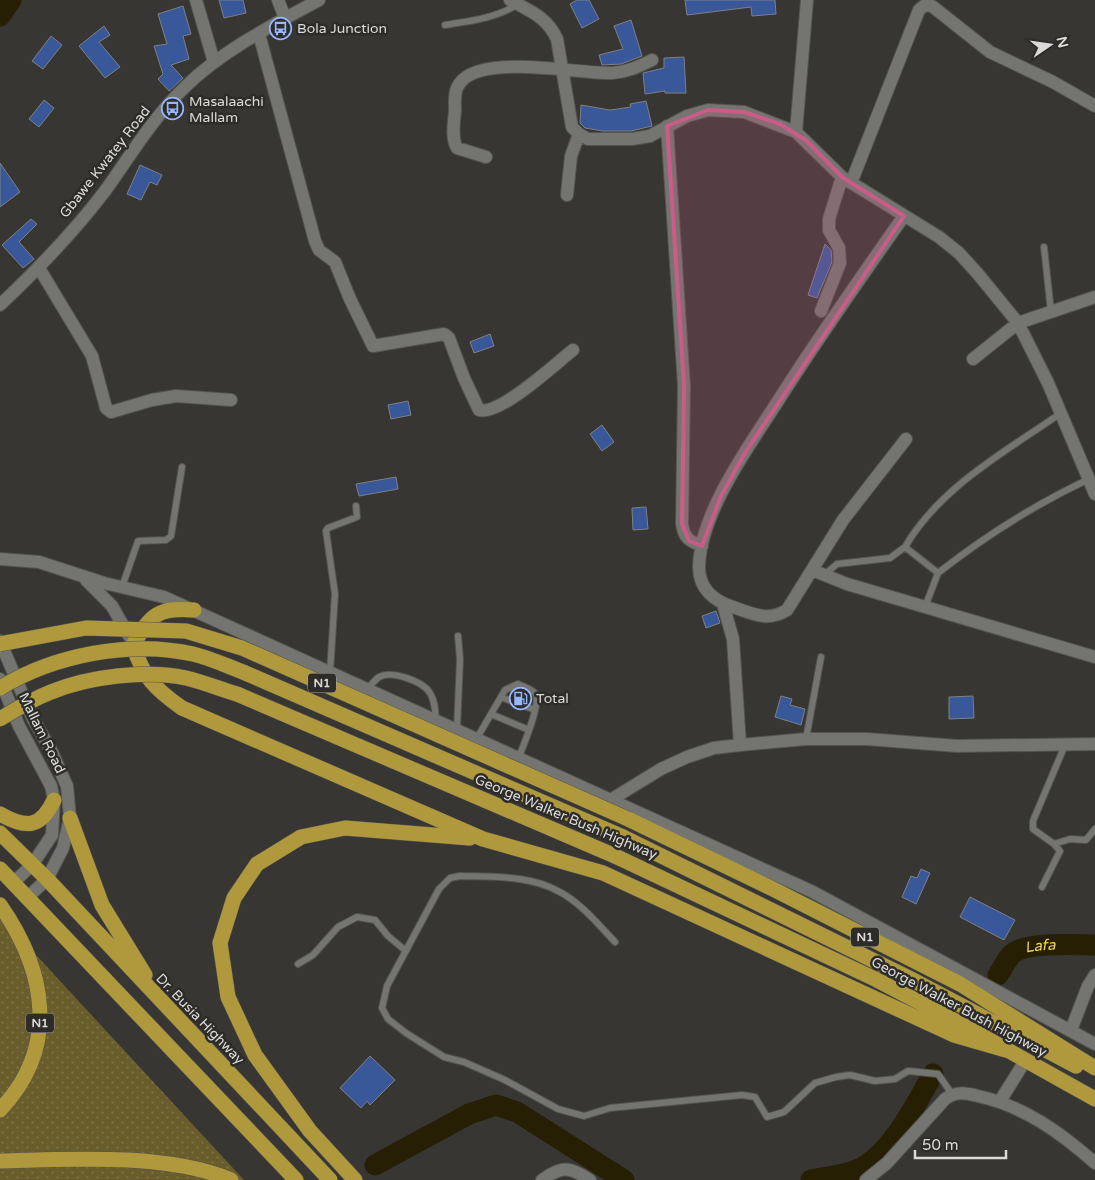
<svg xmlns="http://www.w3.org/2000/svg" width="1095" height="1180" font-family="'Varela Round',sans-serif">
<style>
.grass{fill:url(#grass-dots)}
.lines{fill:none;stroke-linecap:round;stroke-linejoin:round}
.river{stroke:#261f04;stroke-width:21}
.building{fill:#395899;stroke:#7e8083}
.lane-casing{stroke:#535350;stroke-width:8}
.street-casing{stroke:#535350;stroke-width:14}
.secondary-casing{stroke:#535350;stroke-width:14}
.highway-casing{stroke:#535350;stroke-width:16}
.lane{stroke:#747470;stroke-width:6}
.street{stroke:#747470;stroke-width:12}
.secondary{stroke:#747470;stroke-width:12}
.highway{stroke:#af993c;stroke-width:15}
.highway-bridge-casing{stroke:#535350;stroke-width:16;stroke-linecap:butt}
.highway-bridge{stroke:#af993c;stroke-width:15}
.marked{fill:#ca5c87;fill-opacity:0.2;stroke:#ca5c87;stroke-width:4;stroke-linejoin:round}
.labels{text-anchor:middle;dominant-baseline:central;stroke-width:5;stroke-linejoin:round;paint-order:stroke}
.shield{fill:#2d2c29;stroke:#a6a6a4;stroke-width:1}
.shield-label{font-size:12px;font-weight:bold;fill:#dadad8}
.poi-label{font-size:14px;fill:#dadad8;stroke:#2d2c29;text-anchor:start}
.street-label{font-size:14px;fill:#dadad8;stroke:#2d2c29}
.water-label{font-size:15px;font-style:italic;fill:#edd159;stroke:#2d2c29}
</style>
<defs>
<pattern id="grass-dots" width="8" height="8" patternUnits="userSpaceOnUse" patternTransform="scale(1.25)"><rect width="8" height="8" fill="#695d2b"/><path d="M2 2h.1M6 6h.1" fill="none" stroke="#7e7449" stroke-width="1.8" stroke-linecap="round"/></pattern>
</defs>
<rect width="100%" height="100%" fill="#373633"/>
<!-- grass -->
<path class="grass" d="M0 916 244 1180H0Z"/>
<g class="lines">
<!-- river -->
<g class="river">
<path d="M0 16 11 0"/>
<path id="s1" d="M998 975C1002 969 1006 961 1011 955 1024 941 1076 945 1095 945"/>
<path d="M375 1165 469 1114 496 1105 517 1112 624 1180"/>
<path d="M811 1180C826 1177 843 1176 857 1170 891 1155 915 1105 933 1074"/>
</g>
</g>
<!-- building -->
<path class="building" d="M219 0H243L246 13 224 18Z
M577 0H589L599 19 582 28 570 4Z
M685 0H775L776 14 752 16 751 7 687 15Z
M183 6 191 34 183 36 189 59 171 65 183 78 169 91 158 79 163 74 154 46 167 44 158 14Z
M631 20 642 56 621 64 602 65 599 55 623 49 614 26Z
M104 26 110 35 99 42 120 67 105 78 79 46Z
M51 36 62 45 43 69 32 61Z
M684 57 686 93H665V91L645 94 643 73 664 68V58Z
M44 100 54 108 39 127 29 119Z
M646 101 652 126 631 131H603L585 128 580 123 581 105 610 110 631 107 630 104Z
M0 163 20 192 0 207Z
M140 165 162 175 157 185 150 182 141 200 127 194Z
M31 219 37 224 19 242 34 259 23 268 2 245Z
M825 244 831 250 832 262 817 298 808 295Z
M490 334 494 346 474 353 470 342Z
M408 401 411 415 391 419 388 405Z
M602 425 614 442 602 451 590 434Z
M396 477 398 489 359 496 356 484Z
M646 507 648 529 633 530 632 508Z
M716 611 720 623 706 628 702 616Z
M781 696 792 699 790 705 805 709 801 725 775 717Z
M973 696 974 718 949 719V697Z
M921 869 930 873 916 904 902 897 911 876 917 878Z
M970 897 1015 920 1004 940 960 917Z
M370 1056 395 1080 370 1105 367 1101 361 1108 340 1088Z"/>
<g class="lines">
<defs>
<path id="lane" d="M445 25C470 21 497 18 518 4
M1044 247 1051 312
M1061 413C1005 452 940 487 905 547L938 573C984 537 1036 504 1089 479
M824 575 837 564 890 558 905 547
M122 587 138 541 166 540 171 536 182 467
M925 607 938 573
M330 672 335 594 326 531 328 528 357 517 356 506
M367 689C371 685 375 680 379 677 391 670 423 681 430 693 435 701 435 710 436 720
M501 697 535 710
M491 714 529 730
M457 729 460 659 458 636
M477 738 505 690 518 684C523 686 531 689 535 693 542 702 523 746 519 757
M806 739 821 657
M1054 844 1070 839 1086 840 1095 829
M1042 887 1060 851 1054 844 1033 829V821L1065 745
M615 942C598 924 580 902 558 891 529 875 492 877 460 876L450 878 439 889 387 986 382 1008 388 1019 406 1033 444 1057 464 1062 505 1080 558 1109 584 1116 610 1108 742 1095 755 1097 767 1117 784 1112 815 1083 836 1077 850 1075 875 1081 895 1079 908 1071 938 1074 952 1094
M298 964 313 955 338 927 357 917 375 920 388 936 406 951"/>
<path id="street" d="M196 0 214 62
M278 0 285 18
M510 0C530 11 547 17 557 39L572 127 579 134 588 139H632L650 136 687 116 708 110 744 112 796 132 842 177 939 237 959 253 978 274 1018 323 1048 383 1095 494
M925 5 932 6 990 52 1053 82 1095 106
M259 34 315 241 319 250 335 262 350 299 373 346 444 334 449 338 464 378 479 410C500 416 556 363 573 350
M667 126 684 386 682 524C684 538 689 541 702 546
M796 132 807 0
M486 157 457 148C451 138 454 122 455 111 455 104 454 94 457 88 472 50 581 75 612 73 627 72 638 67 652 60
M851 183 919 10 925 5
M567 195 571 156 579 134
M904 216C861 277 818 338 778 401 749 446 700 513 699 567 699 589 714 601 733 607 753 614 768 622 787 610L843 520 906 439
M39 268 92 356 106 408 111 412 152 400 176 396 231 400
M821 311 840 263 839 248 829 230V219L842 177
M973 359 1018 323 1095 297
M812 570 847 584 1095 657
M723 604 733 639 740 745
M612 799 661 769 687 757 714 748 740 745 806 739H867L957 746 1095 744
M1071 1030 1088 986 1095 975
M1000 1101 1025 1061
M542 1180C562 1165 570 1167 590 1180
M866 1180 887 1163 945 1099C956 1091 965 1093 978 1096 1024 1106 1061 1133 1095 1163"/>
<path id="secondary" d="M0 305C37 270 74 232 105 191 131 155 153 117 186 86 223 50 273 25 319 0
M0 559 39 562 104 583 164 597 811 891 1095 1044
M86 580 112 606 129 636
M0 641 33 719 51 750 67 786 70 818 63 848 47 879 28 897
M0 679 19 726 51 786 54 800 52 835 32 865 14 882"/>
<path id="highway" d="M194 610C159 607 151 614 133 645 143 677 155 689 182 708L483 839 603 873 954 1035 1006 1050
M0 814C26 829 41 828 54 800
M70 818 102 905 145 975
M628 819 771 888 960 984 1095 1068
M0 833 47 879 330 1180
M623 837 909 978 1076 1066
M615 856 875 979 961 1024 1095 1099
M0 869 296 1180
M0 905C46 971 60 1047 0 1110
M0 1161C67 1159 169 1153 231 1180
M355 1180 310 1131 255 1055 228 997 220 943 234 898 257 864 301 837 345 828 470 838"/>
</defs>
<!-- lane casing -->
<use href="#lane" class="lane-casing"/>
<!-- street casing -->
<use href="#street" class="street-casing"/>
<!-- secondary casing -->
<use href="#secondary" class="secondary-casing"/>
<!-- highway casing -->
<use href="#highway" class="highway-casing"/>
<!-- lane -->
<use href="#lane" class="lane"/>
<!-- street -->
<use href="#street" class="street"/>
<!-- secondary -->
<use href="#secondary" class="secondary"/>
<!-- highway -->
<use href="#highway" class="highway"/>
<defs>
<path id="highway-bridge" d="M0 644 86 628 186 631 242 648 628 819
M0 688C54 655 130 640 193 654 210 658 227 666 243 672L623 837
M0 719C16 709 33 699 51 692 87 677 147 669 186 678 203 682 220 689 237 694L615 856"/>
</defs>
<!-- highway-bridge casing -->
<use href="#highway-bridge" class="highway-bridge-casing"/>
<!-- highway-bridge -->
<use href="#highway-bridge" class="highway-bridge"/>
</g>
<!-- marked area -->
<path class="marked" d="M708 110 744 112 780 124 807 141 842 177 904 216 745 453 721 496 702 546 689 541 682 524 684 386 667 126Z"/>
<!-- icons -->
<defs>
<symbol id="bus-ring" viewBox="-11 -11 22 22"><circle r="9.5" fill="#2d2c29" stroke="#94b7fd" stroke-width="1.5"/><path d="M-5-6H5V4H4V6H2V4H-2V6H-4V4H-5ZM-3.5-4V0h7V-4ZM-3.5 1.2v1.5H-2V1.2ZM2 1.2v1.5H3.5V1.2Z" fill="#94b7fd"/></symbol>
<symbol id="fuel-ring" viewBox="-11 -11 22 22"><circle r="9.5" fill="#2d2c29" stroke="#94b7fd" stroke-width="1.5"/><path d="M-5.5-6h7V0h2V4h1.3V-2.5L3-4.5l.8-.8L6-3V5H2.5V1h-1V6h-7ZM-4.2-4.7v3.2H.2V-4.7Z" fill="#94b7fd"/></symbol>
</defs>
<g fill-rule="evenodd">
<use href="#bus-ring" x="268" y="16" width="25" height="25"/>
<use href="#bus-ring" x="160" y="96" width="25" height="25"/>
<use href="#fuel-ring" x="508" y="686" width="25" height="25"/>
</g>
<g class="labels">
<!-- shield labels -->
<g class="shield">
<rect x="308" y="673.5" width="28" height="19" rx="4"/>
<rect x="851" y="927.5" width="28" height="19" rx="4"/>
<rect x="26" y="1013.5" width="28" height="19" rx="4"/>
</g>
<g class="shield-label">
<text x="322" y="683">N1</text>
<text x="865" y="937">N1</text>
<text x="40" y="1023">N1</text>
</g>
<!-- poi labels -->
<g class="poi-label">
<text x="297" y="28">Bola Junction</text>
<text x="189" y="101">Masalaachi<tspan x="189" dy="16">Mallam</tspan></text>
<text x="536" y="698">Total</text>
</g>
<!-- street labels -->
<g class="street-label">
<text transform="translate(105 162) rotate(-52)">Gbawe Kwatey Road</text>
<text transform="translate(42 733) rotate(64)">Mallam Road</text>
<text transform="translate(566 817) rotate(23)">George Walker Bush Highway</text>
<text transform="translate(959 1007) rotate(28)">George Walker Bush Highway</text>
<text transform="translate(200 1019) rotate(46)">Dr. Busia Highway</text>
</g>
<!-- water labels -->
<g class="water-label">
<text stroke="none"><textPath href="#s1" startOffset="55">Lafa</textPath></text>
</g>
</g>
<!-- north arrow -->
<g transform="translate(1050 45) rotate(77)" stroke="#2d2c29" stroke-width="4" paint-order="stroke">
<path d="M0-4L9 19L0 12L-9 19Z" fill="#dadad8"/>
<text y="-8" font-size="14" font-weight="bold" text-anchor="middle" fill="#dadad8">N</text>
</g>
<!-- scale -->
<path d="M915 1150v8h91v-8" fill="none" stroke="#dadad8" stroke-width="2.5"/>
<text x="922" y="1150" font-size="15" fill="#dadad8" stroke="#2d2c29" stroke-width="4" paint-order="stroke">50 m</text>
</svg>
